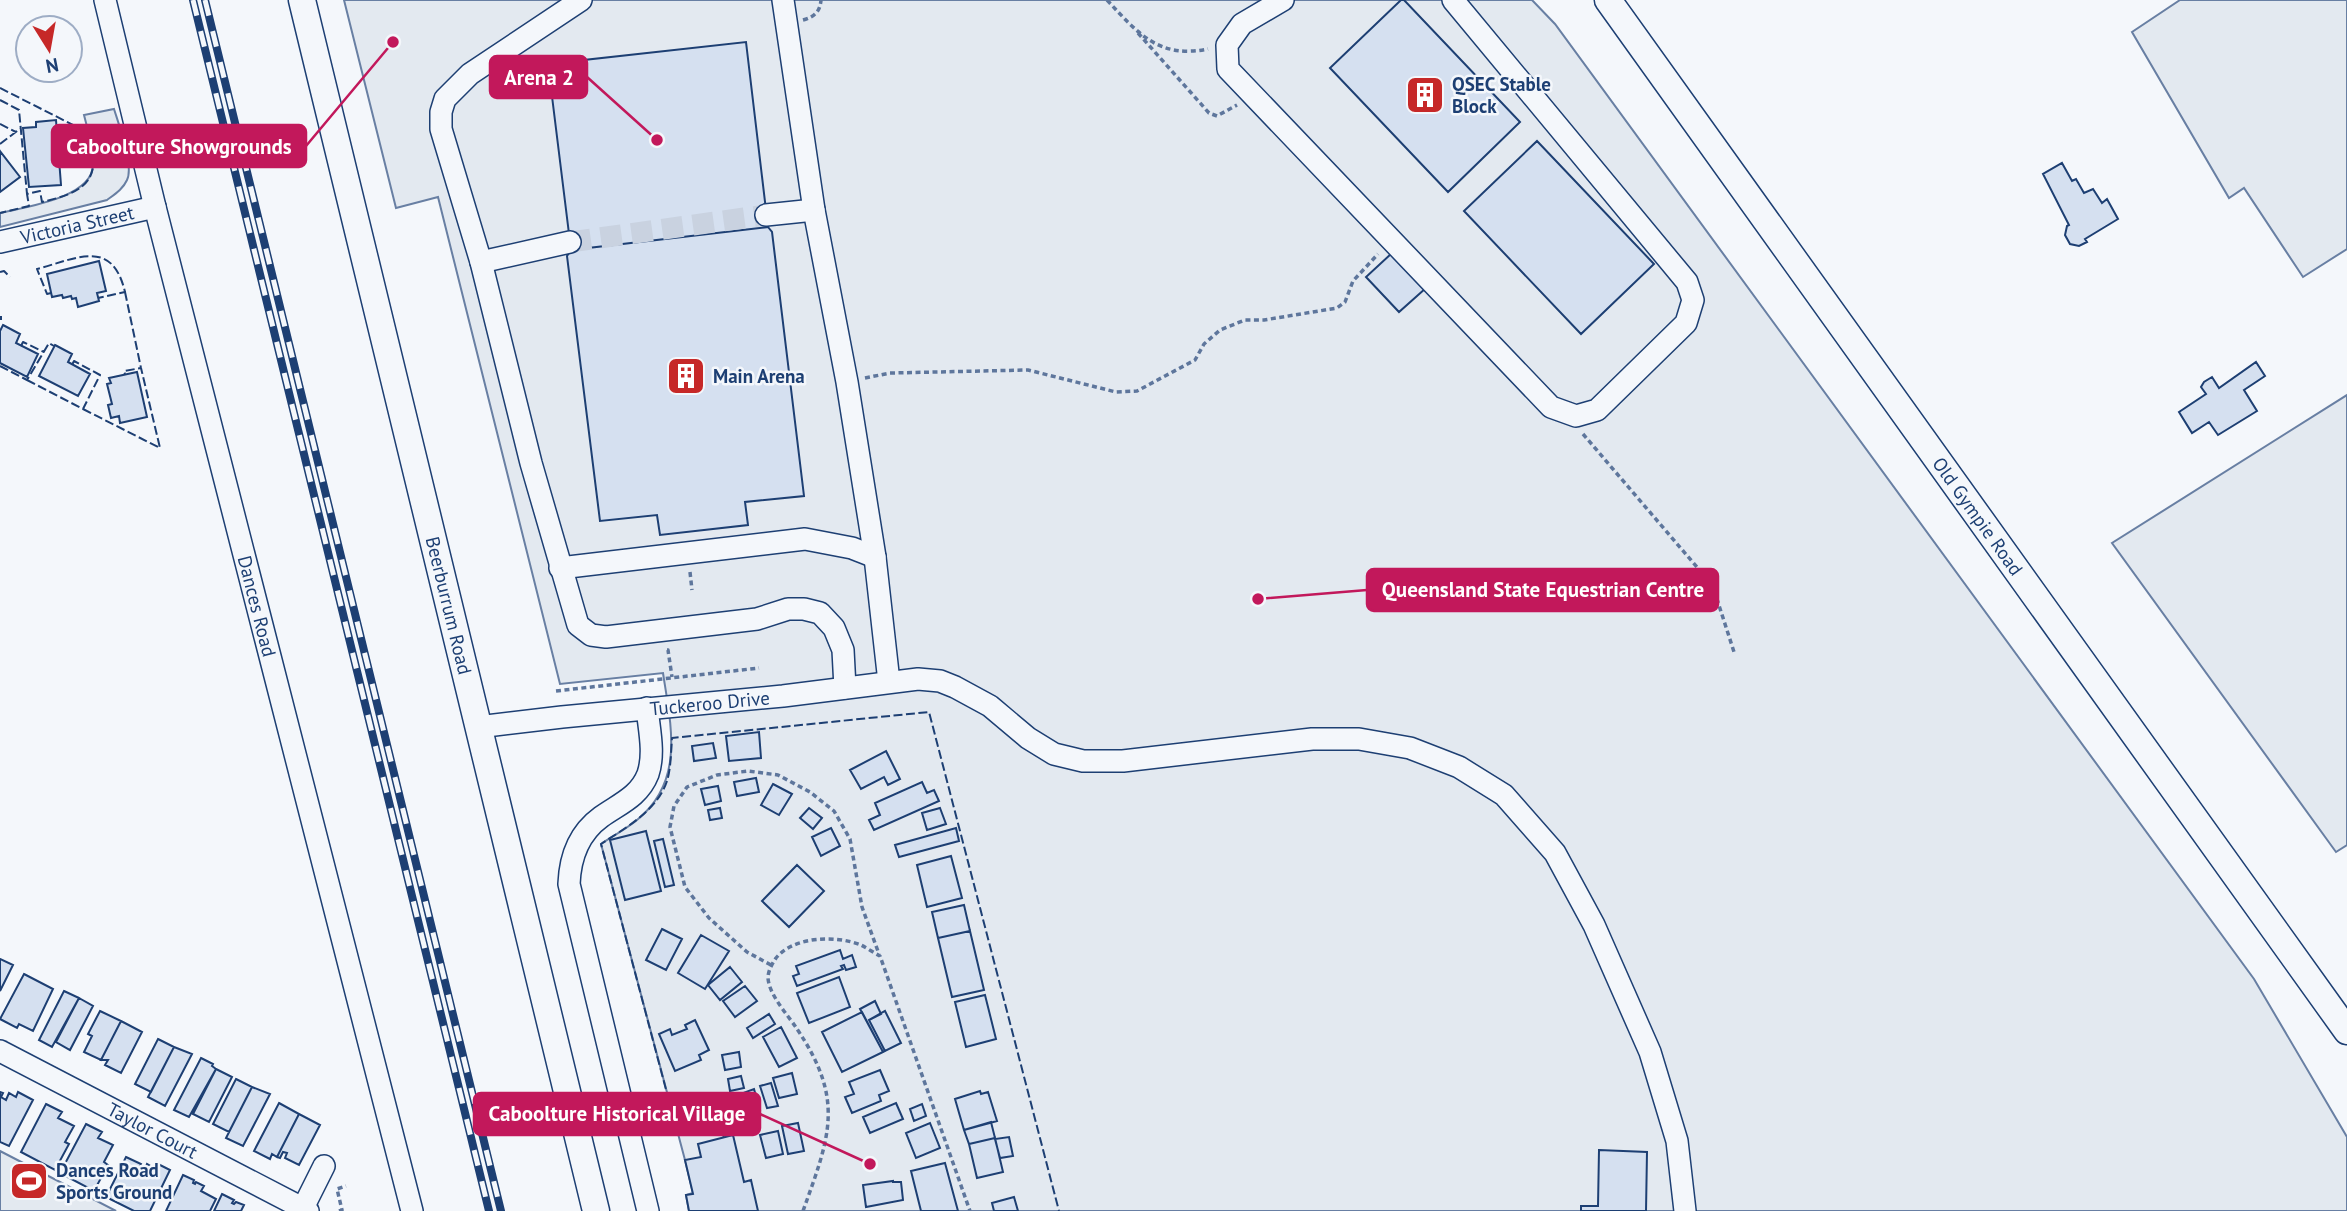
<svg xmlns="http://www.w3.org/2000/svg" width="2347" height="1211" font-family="'PT Sans',sans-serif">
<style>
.green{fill:#e3e9f0;stroke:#687fa3;stroke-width:2}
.building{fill:#d5e0f0;stroke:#1d3f73;stroke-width:2}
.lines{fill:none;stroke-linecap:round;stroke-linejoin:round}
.minor-tunnel{stroke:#c9d2e0;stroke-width:21;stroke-dasharray:21 10;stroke-linecap:butt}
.minor-casing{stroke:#1d3f73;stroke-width:24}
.major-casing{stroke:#1d3f73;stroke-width:29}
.path{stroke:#5e769c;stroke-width:3.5;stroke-dasharray:5 3.5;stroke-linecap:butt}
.minor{stroke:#f4f7fb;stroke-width:21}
.major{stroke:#f4f7fb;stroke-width:26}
.rail-casing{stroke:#1d3f73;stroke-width:8}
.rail{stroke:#f4f7fb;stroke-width:5;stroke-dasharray:16;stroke-linecap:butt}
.fence{stroke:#1d3f73;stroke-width:2;stroke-dasharray:9 3.5;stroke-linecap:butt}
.labels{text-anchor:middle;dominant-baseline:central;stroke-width:5;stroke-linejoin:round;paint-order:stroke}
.poi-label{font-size:19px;font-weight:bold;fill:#1d3f73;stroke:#f4f7fb;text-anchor:start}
.street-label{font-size:19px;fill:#1d3f73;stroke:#f4f7fb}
.leader{fill:none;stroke:#c2185b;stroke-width:2.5}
.callout-dot{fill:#c2185b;stroke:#f4f7fb;stroke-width:2.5}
.callout{fill:#c2185b;stroke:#c2185b;stroke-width:2.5}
.callout-label{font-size:21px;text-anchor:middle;font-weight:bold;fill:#fff}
</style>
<rect width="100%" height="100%" fill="#f4f7fb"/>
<!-- green -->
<path class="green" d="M344 0H1532L1555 24 2254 979 2347 1137V1211H689L686 1195 693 1193 685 1160 601 844C613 836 626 829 637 820 685 781 671 726 663 673L560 684 438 197 396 208Z
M2180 0H2347V249L2303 277 2244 188 2229 198 2132 32Z
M114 109C119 125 134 166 127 180 123 189 115 194 107 200L0 227V213C25 207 92 198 93 165 93 149 88 130 84 115Z
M2347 395V845L2336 852 2112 543Z
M0 1151 116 1211H0Z"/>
<!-- building -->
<path class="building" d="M1401 0H1404L1520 122 1448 192 1330 68Z
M746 42 768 227 571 250 548 64Z
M56 120 61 185 29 187 23 128 36 127V122Z
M1537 141 1654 264 1581 334 1464 211Z
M0 151 20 177 0 192Z
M2062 163 2072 181 2076 179 2084 193 2093 189 2102 203 2107 199 2118 219 2085 239 2087 242 2079 246 2070 244 2065 235 2067 226 2069 225 2043 174Z
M768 227 772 232 804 496 745 502 748 525 660 535 657 515 600 521 567 256 571 250Z
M1392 253 1426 288 1399 312 1366 277Z
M99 261 106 291 97 293 99 301 78 307 76 298 72 299 71 296 63 298 62 295 52 297 47 274Z
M3 325 20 334 16 343 38 354 27 377 0 363V331Z
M55 345 72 354 68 362 90 374 78 396 39 376Z
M2256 362 2265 376 2244 390 2257 411 2218 435 2209 422 2192 433 2179 412 2206 394 2201 387 2204 382 2212 377 2219 388Z
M137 372 147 417 120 423 119 416 111 418 108 405 112 404 107 384 111 383 109 378Z
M759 732 761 758 729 761 726 736Z
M713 743 716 758 694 761 692 746Z
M886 751 900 779 888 785 884 777 861 789 850 770Z
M756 778 759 792 737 796 734 782Z
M922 782 927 793 934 790 939 801 874 830 869 820 880 815 875 803Z
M773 784 792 794 779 815 761 805Z
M718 786 721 801 705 805 701 789Z
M720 808 722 818 710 820 708 810Z
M809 808 822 818 813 829 800 818Z
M940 808 946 824 927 830 922 813Z
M831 828 840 846 821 856 812 837Z
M956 828 959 841 899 857 895 845Z
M646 831 661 891 625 900 610 840Z
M663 839 674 885 665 887 654 841Z
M951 856 962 898 927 907 917 865Z
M797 865 824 891 789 927 762 901Z
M964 905 970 931 938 938 932 912Z
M662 929 682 939 666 970 646 960Z
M970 931 984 990 952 997 938 938Z
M701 935 729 951 705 989 678 973Z
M840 950 843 959 852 955 856 967 846 970 844 965 841 966 843 969 797 986 793 976 799 974 796 966Z
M0 959 13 965 0 991Z
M730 967 742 982 720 1000 708 985Z
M24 974 53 989 33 1031 19 1024 17 1028 0 1019Z
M839 977 850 1007 809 1023 797 993Z
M745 986 757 1001 735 1017 723 1001Z
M64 991 79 998 52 1047 39 1040Z
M985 995 996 1039 966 1047 955 1002Z
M79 998 93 1006 70 1050 56 1042Z
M875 1001 881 1014 869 1020 885 1051 883 1052 860 1009Z
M100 1011 121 1021 101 1060 84 1052 92 1036 88 1034Z
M885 1011 901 1043 885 1051 869 1020Z
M862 1012 883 1052 842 1072 822 1032Z
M769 1014 775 1024 753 1038 747 1028Z
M695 1020 709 1050 699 1055 701 1060 675 1071 659 1034 670 1029 672 1035 687 1029 685 1025Z
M121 1021 142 1032 121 1073 105 1065 108 1060H101Z
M781 1027 797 1058 779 1067 763 1037Z
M158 1039 174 1047 151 1092 135 1084Z
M174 1047 192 1054 165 1106 148 1097Z
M739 1052 741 1067 725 1070 722 1055Z
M201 1058 213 1064 212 1066 216 1069 189 1117 174 1110Z
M216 1069 232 1077 209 1122 193 1114Z
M880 1070 889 1091 879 1095 881 1101 852 1113 845 1097 854 1094 849 1082Z
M792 1073 797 1094 779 1098 773 1078Z
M741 1076 744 1088 730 1091 728 1079Z
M236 1079 252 1087 229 1132 213 1124Z
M771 1083 778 1106 767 1108 760 1086Z
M252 1087 270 1094 243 1146 226 1138Z
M754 1089 760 1110 749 1114 743 1093Z
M980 1091 981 1094 988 1092 997 1121 964 1130 955 1099Z
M0 1092 3 1093 1 1097 6 1100 9 1093 16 1097 18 1092 33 1100 9 1146 0 1142Z
M279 1103 299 1114 277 1157 272 1154 270 1159 254 1151Z
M896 1103 903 1119 870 1133 863 1117Z
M46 1104 62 1112 58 1118 74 1126 65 1142 69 1144 55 1170 21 1152Z
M922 1104 926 1116 914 1121 910 1109Z
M299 1114 320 1125 299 1165 285 1158 287 1153 283 1152 280 1158 277 1157Z
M991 1122 995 1138 969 1144 964 1130Z
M798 1123 804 1151 788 1154 782 1126Z
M930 1123 940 1148 916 1158 906 1133Z
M86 1124 102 1132 98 1138 113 1145 104 1162 108 1165 94 1191 60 1173Z
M778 1131 783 1154 766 1158 760 1135Z
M733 1135 744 1182 751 1180 758 1211H689L686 1195 693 1194 685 1160 701 1157 698 1144Z
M1009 1137 1013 1156 1000 1158 995 1139Z
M995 1138 1003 1172 977 1178 969 1144Z
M1599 1150 1647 1152 1646 1211H1581V1206H1598Z
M126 1157 141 1164 139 1169 144 1171 147 1164 154 1168 156 1163 170 1170 150 1211H134L106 1197Z
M945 1163 958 1211H921L911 1171Z
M183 1175 194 1180 193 1183 195 1184 196 1182 204 1186 201 1191 216 1199 210 1211H166Z
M893 1181V1182H901L903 1200 866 1207 863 1185Z
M222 1194 234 1200 232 1203 234 1204 236 1202 244 1205 241 1211H214Z
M1014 1197 1018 1211H994L992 1203Z"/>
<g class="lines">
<!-- minor-tunnel -->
<path class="minor-tunnel" d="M570 242 766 215"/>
<defs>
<g id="minor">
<path id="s1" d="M105 0 155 207 412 1211"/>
<path d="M581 0 470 74 445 99 441 112V129L481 262 531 463 578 625 591 635 606 637 757 619 788 609H804L820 613 834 628 843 650 845 688"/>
<path d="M783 0 814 210 847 382 875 557 889 682"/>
<path d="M1283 0 1242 24 1227 45 1228 69 1551 407 1576 416 1597 410 1686 323 1693 300 1687 282 1453 0"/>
<path d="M766 215 814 210"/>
<path id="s2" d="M0 242 155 207"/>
<path d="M481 262 570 242"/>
<path d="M560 568 805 539 852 548 875 557"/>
<path d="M647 708C649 729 655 753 648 774 639 797 619 804 601 817 579 833 570 858 569 884L648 1211"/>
<path id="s3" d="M478 727 562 717 783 696 918 679 940 681 955 687 990 706 1028 738 1054 754 1083 761H1123L1312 739H1359L1410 748 1459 767 1504 795 1555 853 1594 925 1650 1052 1677 1141 1685 1211"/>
<path id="s4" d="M0 1051 308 1211"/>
<path d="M303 1208 324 1166"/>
</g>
<g id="major">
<path id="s5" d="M302 0 596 1211"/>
<path id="s6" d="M1608 0 2347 1031"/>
</g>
</defs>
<!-- minor casing -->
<use href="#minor" class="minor-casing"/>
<!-- major casing -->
<use href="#major" class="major-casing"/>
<!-- path -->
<path class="path" d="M1107 0C1138 33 1158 59 1208 49
M803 20C814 17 820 12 821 0
M1138 33 1209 113 1217 116 1237 105
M865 378 890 373 1028 370 1116 392 1137 391 1195 360 1204 344 1220 330 1245 320H1264L1337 308 1345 302 1353 281 1378 254
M1583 434 1702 573 1715 593 1735 655
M690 572 692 590
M667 650H668L672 677
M556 691 759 668
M771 965 747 952 709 918 685 887 670 827 674 806 687 787 717 775 748 771 778 775 810 792 834 811 850 839 862 907 879 954
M339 1211 342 1210 337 1189 346 1186
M803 1211C830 1136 845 1100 797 1029 788 1015 769 995 768 978 768 971 772 964 776 958 794 936 836 935 861 945 867 948 874 953 880 956L970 1211"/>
<!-- minor -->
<use href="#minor" class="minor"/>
<!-- major -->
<use href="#major" class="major"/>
<defs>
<path id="rail" d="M193 0 489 1211
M205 0 501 1211"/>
</defs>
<!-- rail casing -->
<use href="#rail" class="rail-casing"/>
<!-- rail -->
<use href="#rail" class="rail"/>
<!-- fence -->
<path class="fence" d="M0 88 79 128H87C89 139 94 154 93 166 91 191 62 197 42 202L40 191 27 194 29 206 0 213
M0 100 19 110 27 194
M0 124 16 132
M0 144 21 128
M0 272 4 271 10 277
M125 292 141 368
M51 293 47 294 37 269C76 259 112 237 125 292L98 298
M1 316V320
M21 346 23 342 44 352
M0 366 27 380 49 343 54 346
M27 380 83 409 100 375 74 361 72 365
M83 409 160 448 141 368 124 371 125 374
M724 1137C713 1115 695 1114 673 1116L601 844C625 828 657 811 667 781 671 768 671 751 672 738L929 712 1059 1211"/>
</g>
<!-- icons -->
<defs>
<symbol id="building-square" viewBox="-11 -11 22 22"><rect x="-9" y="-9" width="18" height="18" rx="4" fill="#c62828" stroke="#f4f7fb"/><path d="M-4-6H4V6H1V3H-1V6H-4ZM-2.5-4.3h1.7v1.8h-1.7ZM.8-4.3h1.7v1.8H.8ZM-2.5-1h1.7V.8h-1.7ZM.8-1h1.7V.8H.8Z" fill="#fff"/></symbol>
<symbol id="stadium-square" viewBox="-11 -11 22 22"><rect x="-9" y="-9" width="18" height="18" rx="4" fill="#c62828" stroke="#f4f7fb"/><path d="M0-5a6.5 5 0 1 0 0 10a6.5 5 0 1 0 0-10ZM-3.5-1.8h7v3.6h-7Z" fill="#fff"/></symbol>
</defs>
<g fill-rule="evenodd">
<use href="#building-square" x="1403" y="73" width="44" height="44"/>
<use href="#building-square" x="664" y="354" width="44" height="44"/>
<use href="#stadium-square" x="7" y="1159" width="44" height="44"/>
</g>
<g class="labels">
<!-- poi labels -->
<g class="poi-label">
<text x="1452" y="84">QSEC Stable<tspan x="1452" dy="22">Block</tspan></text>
<text x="713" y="376">Main Arena</text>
<text x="56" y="1170">Dances Road<tspan x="56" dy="22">Sports Ground</tspan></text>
</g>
<!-- street labels -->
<g class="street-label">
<text stroke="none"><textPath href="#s2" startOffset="79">Victoria Street</textPath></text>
<text stroke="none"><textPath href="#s6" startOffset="635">Old Gympie Road</textPath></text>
<text stroke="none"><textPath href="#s1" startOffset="625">Dances Road</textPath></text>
<text stroke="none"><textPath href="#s5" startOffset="623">Beerburrum Road</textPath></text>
<text stroke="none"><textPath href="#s3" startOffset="233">Tuckeroo Drive</textPath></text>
<text stroke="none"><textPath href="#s4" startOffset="172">Taylor Court</textPath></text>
</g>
</g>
<!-- callouts -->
<path class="leader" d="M657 140L587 77M393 42L306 146M1258 599L1367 590M870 1164L760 1114"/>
<g class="callout-dot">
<circle cx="657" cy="140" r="7"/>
<circle cx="393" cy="42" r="7"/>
<circle cx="1258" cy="599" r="7"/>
<circle cx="870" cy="1164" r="7"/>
</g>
<g class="callout">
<rect x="490" y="56" width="97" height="42" rx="7"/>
<rect x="52" y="125" width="254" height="42" rx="7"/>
<rect x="1367" y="569" width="351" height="42" rx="7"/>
<rect x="474" y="1093" width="286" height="42" rx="7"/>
</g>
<g class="callout-label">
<text x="539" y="85">Arena 2</text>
<text x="179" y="154">Caboolture Showgrounds</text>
<text x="1543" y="597">Queensland State Equestrian Centre</text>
<text x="617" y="1121">Caboolture Historical Village</text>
</g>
<!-- north arrow -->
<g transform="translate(49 49) rotate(169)"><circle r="33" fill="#f4f7fb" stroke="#9eadc5" stroke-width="2"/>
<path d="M0-5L12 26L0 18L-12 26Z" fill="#c62828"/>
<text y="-10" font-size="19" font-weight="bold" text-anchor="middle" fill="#1d3f73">N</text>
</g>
</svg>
